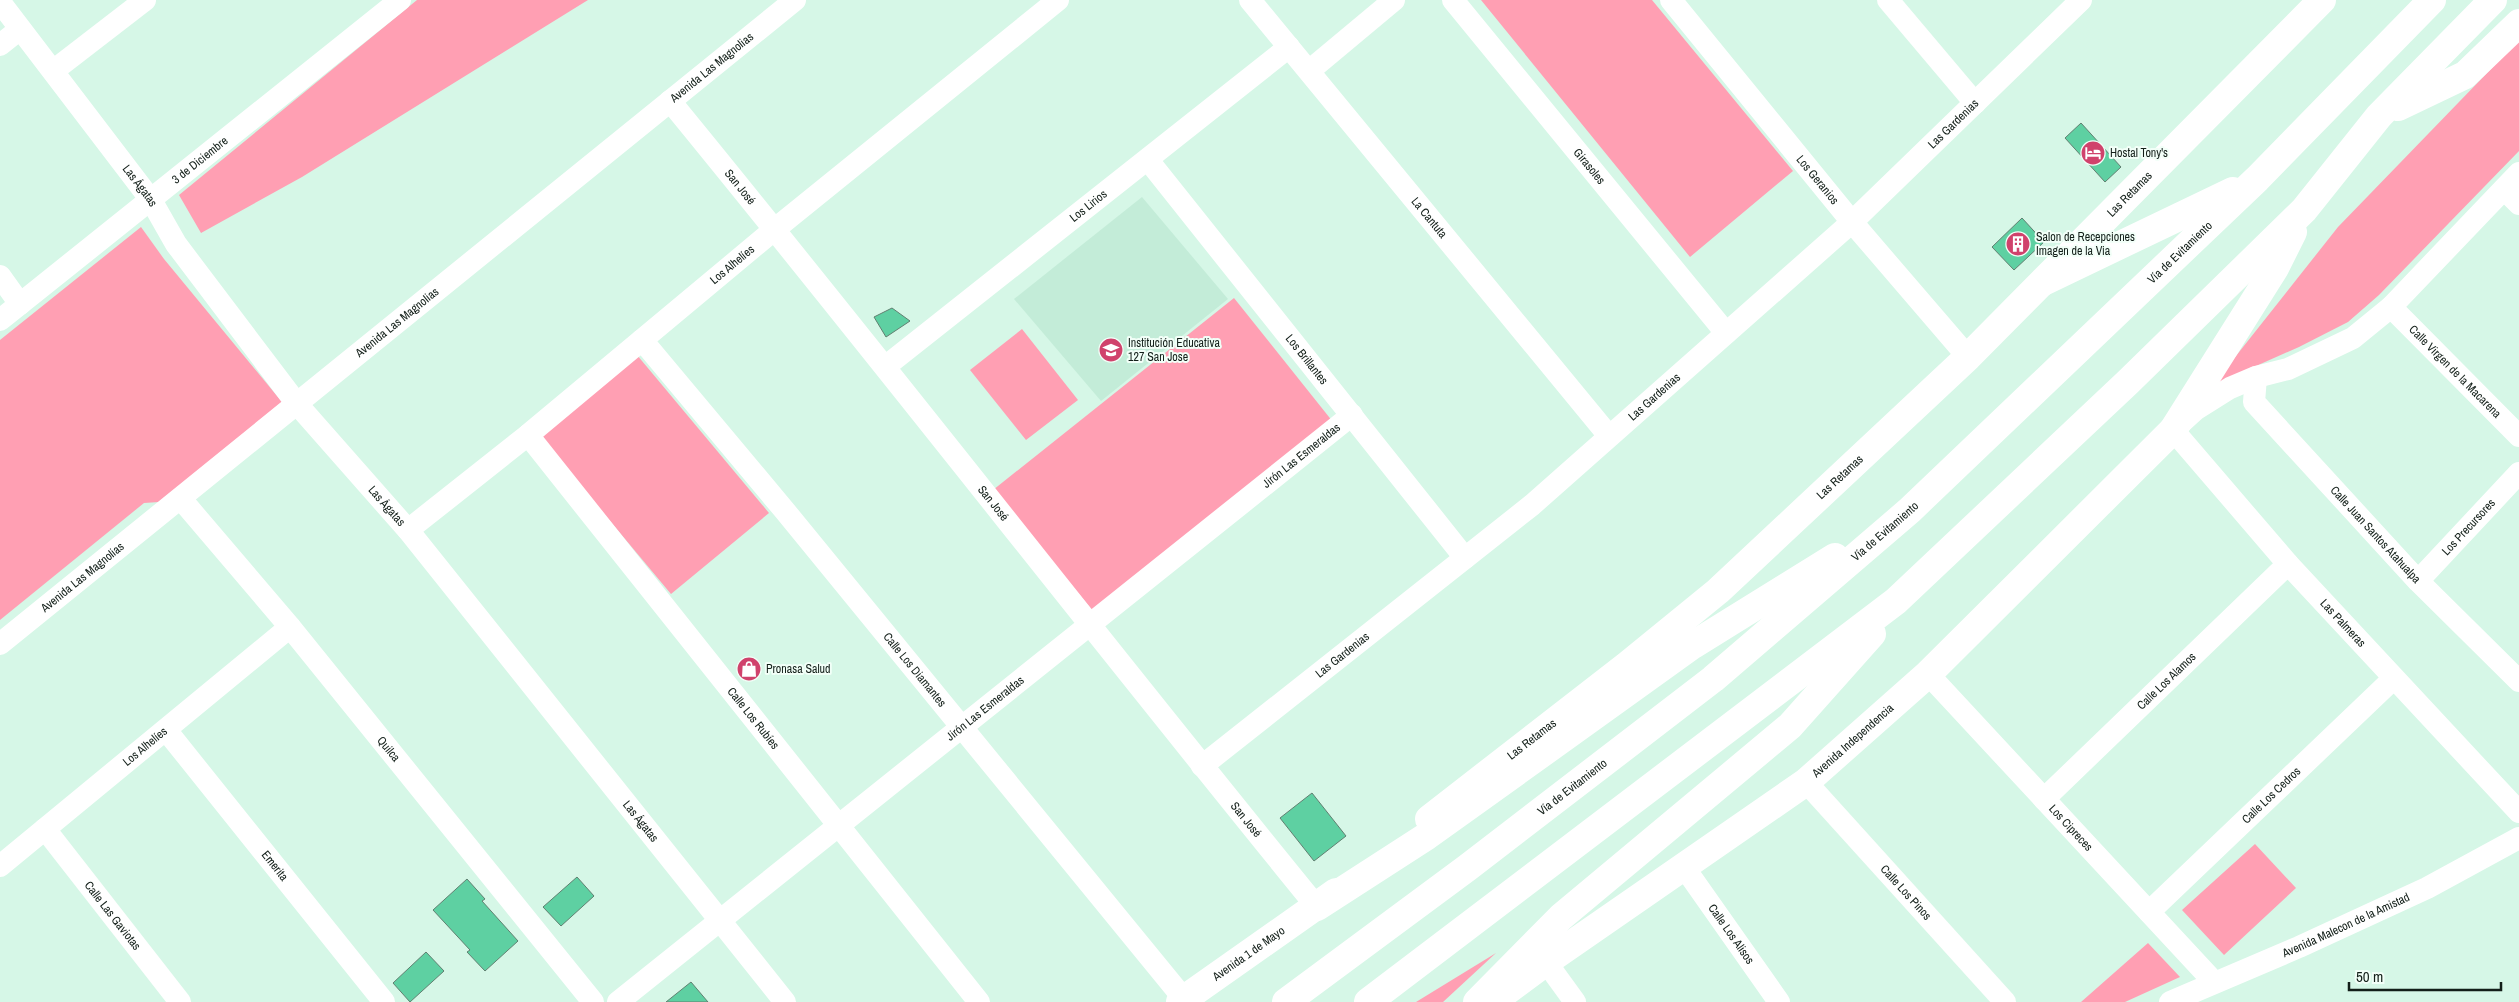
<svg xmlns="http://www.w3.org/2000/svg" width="2519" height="1002" font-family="'Archivo Narrow',sans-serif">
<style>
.built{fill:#c3ecd8}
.green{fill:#ff9fb3}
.building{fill:#5ed0a2;stroke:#618071}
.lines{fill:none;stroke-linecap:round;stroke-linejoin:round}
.minor{stroke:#fff;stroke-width:22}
.major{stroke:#fff;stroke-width:28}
.highway{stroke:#fff;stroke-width:28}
.labels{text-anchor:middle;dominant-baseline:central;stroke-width:4;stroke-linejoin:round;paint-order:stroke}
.street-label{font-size:12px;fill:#131f19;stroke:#f2fff8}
.poi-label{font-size:12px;fill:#131f19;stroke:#f2fff8;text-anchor:start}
</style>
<rect width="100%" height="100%" fill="#d6f7e7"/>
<!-- built -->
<path class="built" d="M1142 197 1228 299 1101 401 1014 299Z"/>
<!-- green -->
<path class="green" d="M417 0H588L302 177 201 233 179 195Z
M1481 0H1652L1793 171 1690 257Z
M2519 40V151L2379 295 2348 322 2299 347 2238 374 2209 390 2338 227Z
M141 227 164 259 282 402 159 502 144 503 0 620V340Z
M1234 298 1333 422 1093 611 993 490Z
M1022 329 1078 400 1026 440 970 370Z
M637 355 769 513 671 594 539 436Z
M2255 844 2296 888 2224 955 2182 910Z
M2148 943 2180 977 2125 1002H2081Z
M1496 953 1443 1002H1416Z"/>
<!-- building -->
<path class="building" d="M2081 123 2121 167 2105 182 2065 138Z
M2022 218 2044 242 2014 270 1992 247Z
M892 308 910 321 886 337 874 317Z
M1312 793 1346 836 1314 861 1280 818Z
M577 877 594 896 561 926 543 907Z
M467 879 485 899 482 901 518 941 485 971 467 952 470 950 433 910Z
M426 952 444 971 410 1002 393 983Z
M691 982 708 1002H666Z"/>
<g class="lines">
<!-- minor -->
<g class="minor">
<path id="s1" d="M1250 0 1609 436"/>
<path id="s2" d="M1453 0 1726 333"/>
<path id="s3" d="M1671 0 1852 222 1968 357"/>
<path d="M1888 0 1975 103"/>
<path id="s4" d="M0 2 151 200 176 244 297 404 408 530 785 1002"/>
<path d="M0 45 20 29"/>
<path d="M53 71 145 0"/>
<path d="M1309 71 1394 0"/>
<path id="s5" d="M670 101C888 367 1099 640 1317 907"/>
<path id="s6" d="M1148 160 1465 558"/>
<path id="s7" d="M2519 173 2391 307 2353 338 2288 369 2256 377 2230 388 2195 410 2173 430 2288 564 2519 812"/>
<path d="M2504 189 2519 204"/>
<path d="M0 276 20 304"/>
<path id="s8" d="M2391 307 2519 436"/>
<path id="s9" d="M0 320 400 0"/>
<path id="s10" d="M642 340 785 511 1184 999"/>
<path id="s11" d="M886 366 1289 47"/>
<path id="s12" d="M2256 377 2254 402 2418 581 2519 681"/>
<path id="s13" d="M528 435 979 1002"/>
<path id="s14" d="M181 499 290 627 593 1002"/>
<path id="s15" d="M408 530 528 435 775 229 1058 0"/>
<path id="s16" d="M2418 581 2519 473"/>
<path id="s17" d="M0 644 795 0"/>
<path id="s18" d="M1928 674 2214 982"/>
<path id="s19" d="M166 730 384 1002"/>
<path id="s20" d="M1202 766 1532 505 1852 222 2081 0"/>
<path id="s21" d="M1806 782 2005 1002"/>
<path id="s22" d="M2044 799 2288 564"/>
<path id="s23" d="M45 829 180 1002"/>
<path id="s24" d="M0 866 290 627"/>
<path id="s25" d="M1684 867 1779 1002"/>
<path id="s26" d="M2149 912 2393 679"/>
<path d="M1546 962 1575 1002"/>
<path id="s27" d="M618 1002 1352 415"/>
<path id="s28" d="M2170 1002 2299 947 2427 888 2519 838"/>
</g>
<!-- major -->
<g class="major">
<path id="s29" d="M1429 819 1626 666 1718 591 1968 357 2322 0"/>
<path id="s30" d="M1180 1002 1336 892"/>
<path id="s31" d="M1492 1002 1546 962 1806 782 1928 674 2173 430"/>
</g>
<!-- highway -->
<g class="highway">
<path d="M2398 107 2465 75 2519 23"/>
<path d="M2043 282 2233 191"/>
<path d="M2173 430 2275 268 2293 232"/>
<path d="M1317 907 1427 836 1693 645 1835 557"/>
<path id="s32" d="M1286 1002 1467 868 1713 679 1910 510 2257 179 2432 0"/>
<path d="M1368 1002 1896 601 2128 382 2304 210 2379 116 2493 0"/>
<path d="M1477 1002 1561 917 1790 726 1872 634"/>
</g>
</g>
<!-- icons -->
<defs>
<symbol id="hotel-disc" viewBox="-11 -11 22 22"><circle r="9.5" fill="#d0426c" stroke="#f2fff8"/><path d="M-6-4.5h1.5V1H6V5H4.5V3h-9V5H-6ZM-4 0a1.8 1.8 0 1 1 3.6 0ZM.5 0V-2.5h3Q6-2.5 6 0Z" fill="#fff"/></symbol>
<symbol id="building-disc" viewBox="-11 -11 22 22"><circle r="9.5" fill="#d0426c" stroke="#f2fff8"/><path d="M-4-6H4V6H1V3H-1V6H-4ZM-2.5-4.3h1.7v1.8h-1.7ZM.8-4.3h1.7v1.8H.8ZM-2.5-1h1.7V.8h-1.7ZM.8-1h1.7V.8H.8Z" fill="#fff"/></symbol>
<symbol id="school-disc" viewBox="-11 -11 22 22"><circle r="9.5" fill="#d0426c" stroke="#f2fff8"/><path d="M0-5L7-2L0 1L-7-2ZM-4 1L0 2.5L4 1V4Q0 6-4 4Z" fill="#fff"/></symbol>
<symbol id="shop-disc" viewBox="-11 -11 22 22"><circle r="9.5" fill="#d0426c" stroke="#f2fff8"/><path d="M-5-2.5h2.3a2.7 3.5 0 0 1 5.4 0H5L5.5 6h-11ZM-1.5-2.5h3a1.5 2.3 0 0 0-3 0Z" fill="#fff"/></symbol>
</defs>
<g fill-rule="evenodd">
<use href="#hotel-disc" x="2079" y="139" width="28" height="28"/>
<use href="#building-disc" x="2004" y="230" width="28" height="28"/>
<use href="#school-disc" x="1097" y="336" width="28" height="28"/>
<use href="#shop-disc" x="735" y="655" width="28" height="28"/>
</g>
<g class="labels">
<!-- street labels -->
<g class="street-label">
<text stroke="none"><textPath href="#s17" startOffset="916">Avenida Las Magnolias</textPath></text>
<text stroke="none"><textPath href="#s20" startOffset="989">Las Gardenias</textPath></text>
<text stroke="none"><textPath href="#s9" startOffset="256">3 de Diciembre</textPath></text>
<text stroke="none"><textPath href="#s2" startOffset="215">Girasoles</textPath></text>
<text stroke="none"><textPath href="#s3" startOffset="232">Los Geranios</textPath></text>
<text stroke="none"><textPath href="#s4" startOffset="231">Las Ágatas</textPath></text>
<text stroke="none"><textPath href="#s5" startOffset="111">San José</textPath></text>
<text stroke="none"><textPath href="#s29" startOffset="940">Las Retamas</textPath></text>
<text stroke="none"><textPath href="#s11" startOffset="258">Los Lirios</textPath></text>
<text stroke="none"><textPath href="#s1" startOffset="282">La Cantuta</textPath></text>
<text stroke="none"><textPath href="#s32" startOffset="1168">Vía de Evitamiento</textPath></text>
<text stroke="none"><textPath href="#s15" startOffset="419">Los Alhelíes</textPath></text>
<text stroke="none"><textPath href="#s17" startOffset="511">Avenida Las Magnolias</textPath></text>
<text stroke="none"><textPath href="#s6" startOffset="255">Los Brillantes</textPath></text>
<text stroke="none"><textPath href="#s8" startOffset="91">Calle Virgen de la Macarena</textPath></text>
<text stroke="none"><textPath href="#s20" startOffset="584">Las Gardenias</textPath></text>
<text stroke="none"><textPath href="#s27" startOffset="875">Jirón Las Esmeraldas</textPath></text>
<text stroke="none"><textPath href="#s29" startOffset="535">Las Retamas</textPath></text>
<text stroke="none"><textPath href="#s5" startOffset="516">San José</textPath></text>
<text stroke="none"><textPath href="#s4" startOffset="636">Las Ágatas</textPath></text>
<text stroke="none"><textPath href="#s16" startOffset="74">Los Precursores</textPath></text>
<text stroke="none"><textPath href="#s32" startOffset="762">Vía de Evitamiento</textPath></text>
<text stroke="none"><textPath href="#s12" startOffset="205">Calle Juan Santos Atahualpa</textPath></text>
<text stroke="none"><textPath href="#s17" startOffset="106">Avenida Las Magnolias</textPath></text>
<text stroke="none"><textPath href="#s7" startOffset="696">Las Palmeras</textPath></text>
<text stroke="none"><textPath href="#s20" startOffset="179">Las Gardenias</textPath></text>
<text stroke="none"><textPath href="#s10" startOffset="428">Calle Los Diamantes</textPath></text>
<text stroke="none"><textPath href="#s22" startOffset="170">Calle Los Alamos</textPath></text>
<text stroke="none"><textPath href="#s27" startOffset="470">Jirón Las Esmeraldas</textPath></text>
<text stroke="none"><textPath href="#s13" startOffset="362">Calle Los Rubíes</textPath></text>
<text stroke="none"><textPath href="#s29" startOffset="130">Las Retamas</textPath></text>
<text stroke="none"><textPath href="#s31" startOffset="446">Avenida Independencia</textPath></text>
<text stroke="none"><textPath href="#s24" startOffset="188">Los Alhelíes</textPath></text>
<text stroke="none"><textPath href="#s14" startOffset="325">Quilca</textPath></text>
<text stroke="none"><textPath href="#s32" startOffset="358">Vía de Evitamiento</textPath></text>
<text stroke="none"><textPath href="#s26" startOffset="169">Calle Los Cedros</textPath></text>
<text stroke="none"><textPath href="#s5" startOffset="921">San José</textPath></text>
<text stroke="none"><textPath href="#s4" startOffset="1041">Las Ágatas</textPath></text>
<text stroke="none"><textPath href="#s18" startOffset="210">Los Cipreces</textPath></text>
<text stroke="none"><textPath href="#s19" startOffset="174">Emerita</textPath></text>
<text stroke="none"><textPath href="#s21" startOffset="149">Calle Los Pinos</textPath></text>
<text stroke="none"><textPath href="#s23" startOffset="110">Calle Las Gaviotas</textPath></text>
<text stroke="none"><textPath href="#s28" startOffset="192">Avenida Malecon de la Amistad</textPath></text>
<text stroke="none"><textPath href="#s25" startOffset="82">Calle Los Alisos</textPath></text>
<text stroke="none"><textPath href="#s30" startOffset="84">Avenida 1 de Mayo</textPath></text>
</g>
<!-- poi labels -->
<g class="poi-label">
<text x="2110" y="153">Hostal Tony's</text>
<text x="2036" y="237">Salon de Recepciones<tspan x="2036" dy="14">Imagen de la Via</tspan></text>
<text x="1128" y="343">Institución Educativa<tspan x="1128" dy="14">127 San Jose</tspan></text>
<text x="766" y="669">Pronasa Salud</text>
</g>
</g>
<!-- scale -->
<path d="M2349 982v8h152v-8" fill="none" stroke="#131f19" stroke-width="2.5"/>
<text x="2356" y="982" font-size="15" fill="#131f19" stroke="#f2fff8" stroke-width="4" paint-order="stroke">50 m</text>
</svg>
